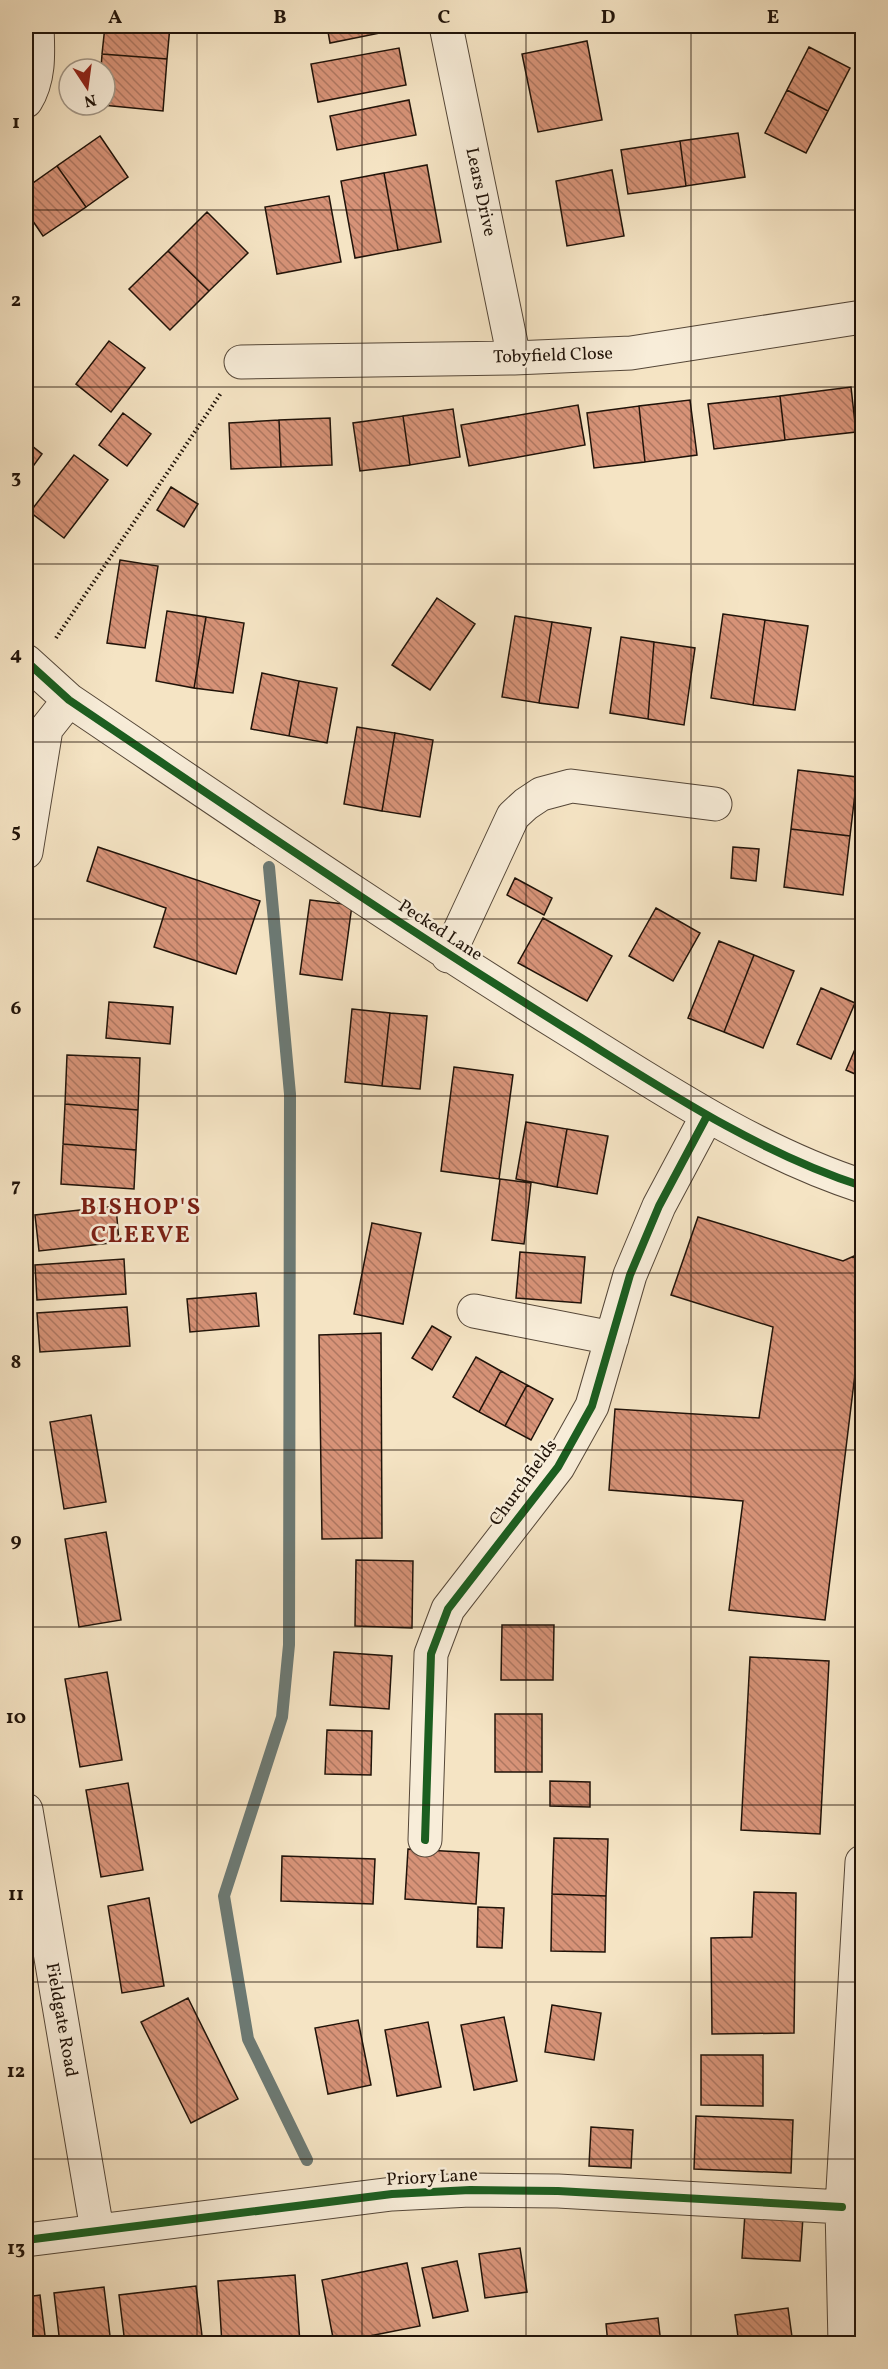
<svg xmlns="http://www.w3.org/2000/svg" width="888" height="2369" font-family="Vollkorn,serif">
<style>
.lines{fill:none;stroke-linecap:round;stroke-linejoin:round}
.stream{stroke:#6c7973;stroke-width:12}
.building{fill:url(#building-back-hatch);stroke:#201309;stroke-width:1.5}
.street-casing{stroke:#554738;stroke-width:35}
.path{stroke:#201309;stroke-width:4;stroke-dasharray:1.5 3;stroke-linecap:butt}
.street{stroke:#f8edd9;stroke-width:33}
.cycleway-casing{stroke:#f8edd9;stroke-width:11}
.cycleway{stroke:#1b5e20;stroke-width:8}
.grid{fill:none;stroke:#201309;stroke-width:1.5;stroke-opacity:0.55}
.labels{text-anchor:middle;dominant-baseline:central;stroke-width:5;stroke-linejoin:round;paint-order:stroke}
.street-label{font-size:18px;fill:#201309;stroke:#f8edd9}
.district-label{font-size:24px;font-weight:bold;letter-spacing:1.5px;fill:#7a1f14;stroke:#f8edd9}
.neatline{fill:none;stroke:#201309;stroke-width:2}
.grid-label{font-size:20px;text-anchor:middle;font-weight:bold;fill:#201309}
</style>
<defs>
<pattern id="building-back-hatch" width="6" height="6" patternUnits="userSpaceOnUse" patternTransform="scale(1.5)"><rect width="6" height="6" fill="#d79378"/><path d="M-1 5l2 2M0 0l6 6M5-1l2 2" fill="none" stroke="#ae7761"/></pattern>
</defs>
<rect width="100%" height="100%" fill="#f5e4c4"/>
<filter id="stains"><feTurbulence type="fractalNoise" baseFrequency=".00333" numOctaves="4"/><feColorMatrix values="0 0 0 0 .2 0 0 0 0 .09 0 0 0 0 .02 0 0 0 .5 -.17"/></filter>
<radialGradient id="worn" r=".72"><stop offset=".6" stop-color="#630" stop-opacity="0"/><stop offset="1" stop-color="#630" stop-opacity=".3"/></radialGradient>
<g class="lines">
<!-- stream -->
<path class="stream" d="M269 867 290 1094 289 1645 282 1717 224 1896 248 2039 307 2160"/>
</g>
<!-- building -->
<path class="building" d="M105 26H170L167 59 102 54Z
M327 26H395V30L330 43Z
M587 41 602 120 538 132 522 54Z
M809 47 850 68 828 111 787 90Z
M399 48 406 85 318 102 311 64Z
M102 54 167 59 163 111 102 105H105V69H101Z
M787 90 828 111 806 153 765 133Z
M409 100 416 135 337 150 330 116Z
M738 133 745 177 686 186 680 141Z
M100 136 128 177 86 207 57 166Z
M680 141 686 186 628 194 621 150Z
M427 165 441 242 398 250 384 173Z
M57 166 86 207 43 236 26 211V188Z
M612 170 624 236 567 246 556 181Z
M384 173 398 250 355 258 341 181Z
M329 196 341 262 277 274 265 207Z
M207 212 248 253 209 291 168 251Z
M168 251 209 291 170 330 129 289Z
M109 341 145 368 111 412 76 384Z
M851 387 856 432 785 440 780 396Z
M780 396 785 440 714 449 708 404Z
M690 400 697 455 645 462 639 406Z
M578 405 585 445 469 466 461 425Z
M639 406 645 462 594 468 587 413Z
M453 409 460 457 410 465 403 416Z
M123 413 151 434 127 466 99 445Z
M403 416 410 465 360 471 353 423Z
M330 418 332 465 281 467 279 420Z
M279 420 281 467 231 469 229 423Z
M26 441 42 454 26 476Z
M74 455 108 480 64 538 30 512Z
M171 487 198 504 184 527 157 510Z
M120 560 158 566 145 648 107 643Z
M437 598 475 624 430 690 392 665Z
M167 611 206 617 194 688 156 681Z
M723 614 765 620 753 705 711 698Z
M515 616 552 622 539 703 502 697Z
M206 617 244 623 233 693 194 688Z
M765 620 808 626 795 710 753 705Z
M552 622 591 628 578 708 539 703Z
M621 637 654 642 648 719 610 713Z
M654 642 695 648 684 725 648 719Z
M262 673 299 681 289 736 251 729Z
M299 681 337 688 327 743 289 736Z
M357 727 395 733 382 811 344 804Z
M395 733 433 740 420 817 382 811Z
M798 770 857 777 850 836 791 829Z
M791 829 850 836 843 895 784 887Z
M98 847 260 901 236 974 154 947 166 908 87 881Z
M733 847 759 849 756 881 731 878Z
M515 878 552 898 544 915 507 895Z
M310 900 352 905 342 980 300 974Z
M656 908 700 933 673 981 629 956Z
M543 918 612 956 587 1001 518 963Z
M719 941 754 955 724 1032 688 1018Z
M754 955 794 971 763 1048 724 1032Z
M821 988 855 1003 831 1059 797 1044Z
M109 1002 173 1007 170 1044 106 1038Z
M352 1009 390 1013 382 1086 345 1082Z
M390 1013 427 1016 420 1089 382 1086Z
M862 1033V1077L846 1070Z
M67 1055 140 1058 138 1110 65 1104Z
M454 1067 513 1075 499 1179 441 1171Z
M65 1104 138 1110 136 1150 63 1144Z
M526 1122 567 1129 557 1187 516 1179Z
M567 1129 608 1136 597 1194 557 1187Z
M63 1144 136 1150 134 1189 61 1184Z
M500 1179 531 1183 524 1244 492 1240Z
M116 1206 119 1242 39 1251 35 1215Z
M698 1217 843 1261 854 1256 862 1273V1332L860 1333 825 1620 729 1610 743 1501 609 1490 615 1409 759 1418 773 1327 671 1295Z
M372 1223 421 1233 403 1324 354 1314Z
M520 1252 585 1257 581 1303 516 1298Z
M124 1259 126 1294 37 1300 35 1265Z
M256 1293 259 1326 190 1332 187 1299Z
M127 1307 130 1346 40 1352 37 1313Z
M432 1326 451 1337 432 1370 412 1358Z
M381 1333 382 1538 322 1539 319 1335Z
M476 1357 501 1371 479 1412 453 1397Z
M501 1371 527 1385 505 1426 479 1412Z
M527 1385 553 1399 531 1440 505 1426Z
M91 1415 106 1502 64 1509 50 1422Z
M106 1532 121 1620 79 1627 65 1539Z
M356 1560 413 1561 412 1628 355 1626Z
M502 1625H554L553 1680H501Z
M334 1652 392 1656 389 1709 330 1705Z
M750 1657 829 1661 820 1834 741 1830Z
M107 1672 122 1760 80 1767 65 1679Z
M495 1714H542V1772H495Z
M327 1730 372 1731 371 1775 325 1774Z
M550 1781 590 1782V1807L550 1806Z
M128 1783 143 1870 101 1877 86 1790Z
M554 1838 608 1839 606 1896 552 1894Z
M408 1849 479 1853 476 1904 405 1899Z
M282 1856 375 1859 373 1904 281 1901Z
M754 1892 796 1893 794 2033 712 2034 711 1938 752 1937Z
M552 1894 606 1896 605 1952 551 1951Z
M149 1898 164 1986 122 1993 108 1906Z
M478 1907 504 1908 502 1948 477 1947Z
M188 1998 238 2099 191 2123 141 2022Z
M552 2005 601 2013 594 2060 545 2052Z
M504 2017 517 2081 474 2090 461 2025Z
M358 2020 371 2085 328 2094 315 2028Z
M428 2022 441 2087 397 2096 385 2030Z
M701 2055H763V2106L701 2105Z
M696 2116 793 2120 791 2173 694 2169Z
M591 2127 633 2130 631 2168 589 2166Z
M745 2213 803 2217 800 2261 742 2258Z
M520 2248 527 2292 485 2298 479 2254Z
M457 2261 468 2311 433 2318 422 2268Z
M407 2263 420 2326 334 2343 322 2280Z
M295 2275 300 2343 222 2344 218 2281Z
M196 2286 203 2344H125L119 2295Z
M104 2287 111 2344H60L54 2293Z
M40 2295 46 2344H26V2297Z
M788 2308 793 2344H739L735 2315Z
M658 2318 661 2344H608L606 2324Z"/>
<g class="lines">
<defs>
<path id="street" d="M446 26 514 358
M26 101C40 78 38 52 37 26
M241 362 514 358 631 353 862 317
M26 661 69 700C235 812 399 925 570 1031 663 1089 757 1152 862 1186
M26 852 46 729 69 700
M448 956 513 816 526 804 541 794 571 786 715 804
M474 1311 612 1338
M26 1810 97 2230
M425 1840 431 1654 448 1609 558 1467 592 1406 630 1275 659 1206 707 1116
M26 2240 392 2194 470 2190 558 2191 842 2207
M845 2344 842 2207 862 1862"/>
</defs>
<!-- street casing -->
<use href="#street" class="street-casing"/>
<!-- path -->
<path class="path" d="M56 638 221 393"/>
<!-- street -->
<use href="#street" class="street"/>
<defs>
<path id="cycleway" d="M26 661 69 700C235 812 399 925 570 1031 663 1089 757 1152 862 1186
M425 1840 431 1654 448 1609 558 1467 592 1406 630 1275 659 1206 707 1116
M26 2240 392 2194 470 2190 558 2191 842 2207"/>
</defs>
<!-- cycleway casing -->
<use href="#cycleway" class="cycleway-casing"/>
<!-- cycleway -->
<use href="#cycleway" class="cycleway"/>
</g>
<!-- grid -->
<path class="grid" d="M197 26V2344M362 26V2344M526 26V2344M691 26V2344M26 210H862M26 387H862M26 564H862M26 742H862M26 919H862M26 1096H862M26 1273H862M26 1450H862M26 1627H862M26 1805H862M26 1982H862M26 2159H862"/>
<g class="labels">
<!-- street labels -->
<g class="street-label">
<text transform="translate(480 192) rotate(78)">Lears Drive</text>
<text transform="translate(553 356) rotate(-2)">Tobyfield Close</text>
<text transform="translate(440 931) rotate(33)">Pecked Lane</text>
<text transform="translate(524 1483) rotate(-54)">Churchfields</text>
<text transform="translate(61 2020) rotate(80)">Fieldgate Road</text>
<text transform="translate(432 2178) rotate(-3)">Priory Lane</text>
</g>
<!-- district labels -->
<g class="district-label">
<text x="141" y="1208">BISHOP'S<tspan x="141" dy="28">CLEEVE</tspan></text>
</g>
</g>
<!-- margin -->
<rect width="888" height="2369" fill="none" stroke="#f5e4c4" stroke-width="66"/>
<!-- north arrow -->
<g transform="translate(87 87) rotate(167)"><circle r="28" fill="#f8edd9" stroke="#a29686" stroke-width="1.5"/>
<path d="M0-4.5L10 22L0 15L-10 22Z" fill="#8f2418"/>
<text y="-9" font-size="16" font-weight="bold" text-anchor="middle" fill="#201309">N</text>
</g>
<rect x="33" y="33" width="822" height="2303" class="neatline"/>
<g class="grid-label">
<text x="115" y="23">A</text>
<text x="280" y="23">B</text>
<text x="444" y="23">C</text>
<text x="608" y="23">D</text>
<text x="773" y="23">E</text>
<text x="16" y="128">1</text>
<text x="16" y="306">2</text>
<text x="16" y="483">3</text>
<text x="16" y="660">4</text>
<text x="16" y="837">5</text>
<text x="16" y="1014">6</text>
<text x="16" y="1191">7</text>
<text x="16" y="1368">8</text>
<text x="16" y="1546">9</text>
<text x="16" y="1723">10</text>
<text x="16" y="1900">11</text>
<text x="16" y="2077">12</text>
<text x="16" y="2254">13</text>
</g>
<rect width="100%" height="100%" filter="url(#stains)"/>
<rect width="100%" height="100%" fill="url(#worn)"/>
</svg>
